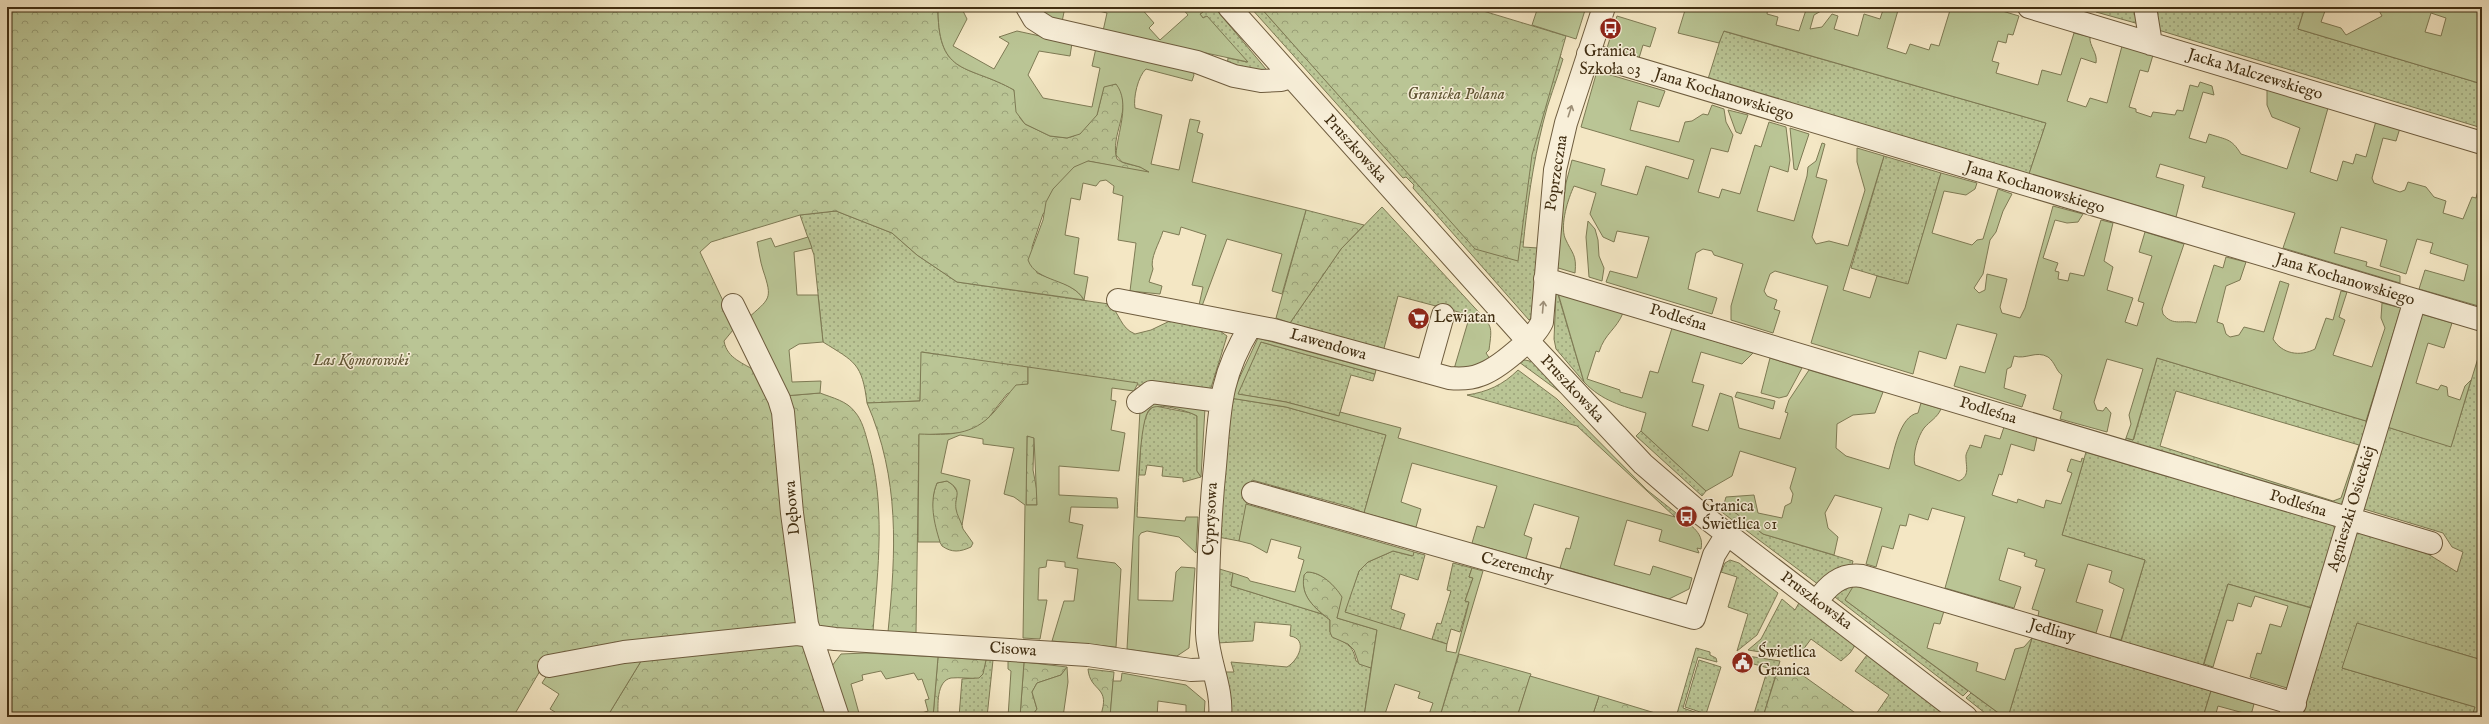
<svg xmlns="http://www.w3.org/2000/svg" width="2489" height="724" font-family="'IM FELL English',serif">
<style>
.grass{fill:url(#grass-dots);stroke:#7e7a54;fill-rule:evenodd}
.forest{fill:url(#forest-crowns);stroke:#7e7a54}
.garden{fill:#bac595;stroke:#7e7a54;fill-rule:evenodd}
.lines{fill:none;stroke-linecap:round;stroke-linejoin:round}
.minor-casing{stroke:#6e5c3e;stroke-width:24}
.minor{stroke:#f8efd9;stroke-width:22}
.oneway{stroke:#9c8e76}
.labels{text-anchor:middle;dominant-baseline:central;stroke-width:3;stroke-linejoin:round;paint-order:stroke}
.poi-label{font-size:16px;fill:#412e12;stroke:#f8efd9;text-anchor:start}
.street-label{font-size:16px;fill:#412e12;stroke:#f8efd9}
.park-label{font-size:16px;font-style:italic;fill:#5f5433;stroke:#f8efd9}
</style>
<defs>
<pattern id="grass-dots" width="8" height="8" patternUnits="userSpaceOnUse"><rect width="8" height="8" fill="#bac595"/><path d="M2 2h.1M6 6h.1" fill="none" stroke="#99a078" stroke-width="1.8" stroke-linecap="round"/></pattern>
<pattern id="forest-crowns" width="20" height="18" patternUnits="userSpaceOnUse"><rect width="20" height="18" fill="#bac595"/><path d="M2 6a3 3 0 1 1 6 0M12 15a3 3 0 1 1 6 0" fill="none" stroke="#99a078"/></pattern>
</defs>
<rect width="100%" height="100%" fill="#f4e7c4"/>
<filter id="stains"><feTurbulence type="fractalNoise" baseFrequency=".005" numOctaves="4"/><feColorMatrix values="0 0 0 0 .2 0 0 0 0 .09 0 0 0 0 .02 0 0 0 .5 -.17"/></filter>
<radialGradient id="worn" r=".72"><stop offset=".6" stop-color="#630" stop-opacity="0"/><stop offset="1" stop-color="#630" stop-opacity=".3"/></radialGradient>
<!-- grass -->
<path class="grass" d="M1199 7H1214L1271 75 1227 67 1228 58 1247 62 1206 16 1203 18 1200 14 1203 12Z
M1250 7H1260L1360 119 1561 54 1560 57 1563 59C1557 80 1548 101 1543 123 1533 164 1527 205 1523 247L1538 248 1531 318 1529 320 1413 188 1414 185 1406 177 1403 178Z
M2097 7H2138L2139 24 2096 12Z
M2152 7H2305L2298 29 2482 84V128L2155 29Z
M1723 31 2046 123 2029 174 2176 217 2175 219 1708 79Z
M1884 156 1941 173 1908 285 1851 268Z
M1382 207 1485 319 1398 296 1383 352 1290 323 1341 249Z
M836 211 892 233 917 255 957 282 1109 304C1120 313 1120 328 1135 334L1151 330 1174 319 1213 326 1227 336 1210 391 1204 395 922 352 920 401 867 403C862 363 855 362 823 342L814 255 800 215Z
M1558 293 1559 298 1584 382 1556 349 1554 339 1556 294Z
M2381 297 2404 304 2348 503 2340 507 2124 445 2126 438 2133 440 2134 438 2157 358 2366 421 2401 308 2380 302ZM2176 391 2359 445 2341 498 2333 501 2160 446Z
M1261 342 1375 374 1373 381 1351 375 1339 416 1286 402 1237 394Z
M2482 345V660L2435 646 2342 668 2475 707 2472 717H2302L2355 530 2428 554 2457 572 2463 552 2452 547 2443 533 2364 509 2387 427 2451 446Z
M1525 360 1534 362 1564 395 1519 362Z
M1518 370 1557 399 1647 490 1676 513 1675 517 1577 426 1467 395C1487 392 1503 385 1518 370Z
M1230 398 1286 407 1386 435 1364 513 1350 507 1252 480 1239 541 1218 537Z
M1155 406 1191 413 1197 416V471L1201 477 1183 482V478L1162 476 1163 467 1147 465 1145 475H1139C1141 457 1138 413 1155 406Z
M1641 431 1706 491 1702 496 1636 436Z
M2086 452 2169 477 2171 471 2332 523 2335 529 2316 609 2228 584 2202 669 2120 645 2145 560 2062 535Z
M1724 504 1763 534 1853 561 1851 569 1819 585 1719 510Z
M1393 551 1412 556 1414 552 1425 555 1418 580 1400 574 1391 609 1405 614 1400 630 1344 612 1359 571 1368 562Z
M1730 560 1739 563 1778 593 1757 635 1737 651 1748 614 1728 607 1737 577 1721 572 1725 563Z
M1453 563 1472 568 1469 577 1473 578 1465 601 1469 602 1460 632 1451 629 1447 644 1432 639 1437 623 1441 624 1451 591 1447 590Z
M1216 568 1233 573 1231 586 1322 614 1330 620V632C1342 645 1352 640 1356 661L1371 668 1364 717H1229L1223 672H1234L1231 662 1287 667C1298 661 1309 639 1290 636L1291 625 1255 622 1253 641 1217 643Z
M1858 582 1845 600 1968 691 1963 696 1831 594Z
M1782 599 1795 610 1800 601 1856 644 1850 653 1841 661 1811 639 1797 658 1748 650 1761 639Z
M2032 638 2211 691 2203 717H2008Z
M1696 648 1710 652V655L1716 658 1717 662 1698 657 1683 708 1706 716 1676 717Z
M1741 655 1780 661 1763 717H1753L1768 668 1736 659Z
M1867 655 1953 717H1874L1889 695 1855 671Z
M986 660H993L987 717H959L962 679 974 678 984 668Z
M1699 660 1721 667 1706 714 1685 707Z
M1971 693 2004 717H1990L1966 698Z"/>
<!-- forest -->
<path class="forest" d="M7 7H935L938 11C939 77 968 64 1014 90L1020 118 1025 124 1050 136 1067 138 1074 136 1097 115 1104 86 1117 84C1134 108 1109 136 1117 159 1126 167 1141 163 1149 173L1088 161 1043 214 1032 247 1037 273C1052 280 1075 284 1084 300L957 282 917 255 892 233 836 211 800 215 711 242 700 252 733 322V330L724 341C727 359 744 363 757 372 764 377 770 393 774 401L800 627 544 664 513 717H7Z
M1260 7H1470L1566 36 1532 155 1518 261 1475 249Z
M1306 210 1364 225 1341 249 1290 323 1276 318Z
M921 352 1028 367V384L1007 394 986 421 974 429 961 433 919 435 916 634 888 632C896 551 900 479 867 403L920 401Z
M820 393C833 398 847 401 855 412 862 420 865 432 868 443 886 504 878 569 873 631H829L812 626 784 396Z
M1027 436 1034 437 1033 470 1037 491V505H1026Z
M947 481 953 485 958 493 956 502 963 529 973 543 971 547C960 552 952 553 942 546 932 529 929 501 937 483Z
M1307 572C1322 572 1335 586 1343 597L1337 618 1377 630 1371 668 1359 664 1354 650 1348 644 1332 637 1330 632V620C1314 607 1300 597 1304 575Z
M807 640 831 717H607L646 653Z
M1459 654 1531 674 1517 717H1489L1475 712 1440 716Z
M938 657 986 660 983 674 979 678C970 679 960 677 951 678 936 681 938 706 938 717H933Z
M1024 662 1067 667 1061 675 1037 683 1032 692 1037 709 1031 717H1020Z
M1791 667 1861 717H1763L1778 669Z
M1088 669 1114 672 1110 717H1100C1112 685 1090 693 1088 669Z
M1599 696 1665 716V717H1592Z"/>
<!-- garden -->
<path class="garden" d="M935 7H1016V10L963 11 967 19 953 46 994 69 1009 43 999 37 1017 31 1072 43 1070 56 1039 51 1028 75 1043 98 1092 107 1100 68 1092 66 1096 48 1191 68 1194 75 1192 81 1146 69C1138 76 1133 98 1135 108L1162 115 1151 164 1179 170 1190 119 1200 121 1197 132 1203 134 1192 182 1306 210 1282 294 1272 291 1282 254 1227 239 1202 306 1199 305 1203 287 1192 285 1206 235 1181 227 1179 235 1163 231C1160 242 1149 259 1153 269L1149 282 1162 286 1160 294 1130 291 1136 243 1118 240 1123 196 1113 193 1114 186 1106 180 1100 181 1096 186 1083 183 1080 200 1071 198 1065 235 1079 238 1074 274 1088 277 1084 300C1072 278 1036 283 1028 260L1043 220 1046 202 1053 189 1074 167 1088 161 1149 172 1140 167 1122 162 1116 155C1117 133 1131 103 1116 84L1104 87 1097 115 1080 134 1067 138 1050 136 1025 124 1016 112 1014 90C968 64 939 77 938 11Z
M1036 7H1065L1062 22 1045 19Z
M1099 7H1140L1154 23 1149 28 1160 40 1188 15 1181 7H1199L1203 12 1200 14 1203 18 1207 16 1248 62 1103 31 1107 13 1099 11Z
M1538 7H1586L1576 39 1532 25Z
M1686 7H1768L1767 14 1778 17 1776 25 1799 31 1807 7H1828L1814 15 1810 29 1822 27 1832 14 1838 16 1834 29 1858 36 1864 14 1880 19 1884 7H1899L1887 48 1906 54 1910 44 1929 50 1931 44 1939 46 1951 7H1989L2019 16 2013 35 2008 34 2006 43 1998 41 1992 61 1999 63 1996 73 2038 85 2042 70 2061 75 2074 33 2090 37C2089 46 2098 53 2096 63L2081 58 2067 101 2086 107 2090 98 2107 103 2122 46 2153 55 2148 72 2140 70 2129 107 2136 109V112L2151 117 2153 112 2175 115 2177 110 2183 111 2190 85 2198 87 2200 82 2212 86 2214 95 2203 92 2189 138 2206 143 2209 134C2227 140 2231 138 2241 154L2287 169 2300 128 2272 117 2267 105V89L2328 108 2310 172 2337 181 2343 161 2353 164 2356 154 2366 157 2376 121 2400 128 2396 141 2383 138 2372 178 2374 183 2400 192 2405 190 2408 182 2426 187 2434 197 2446 201 2443 213 2463 219 2472 197 2476 198 2479 187 2482 188V307L2419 289 2425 270 2464 281 2468 265 2430 253 2433 243 2417 239 2406 274 2380 266 2387 240 2341 227 2334 253 2367 262 2366 266 2400 276V283L2283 248 2295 213 2202 187 2205 177 2160 164 2156 177 2184 185 2176 217 2029 174 2046 123 1724 31 1719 43 1678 33Z
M2305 7H2322L2325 11 2321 22 2341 28 2346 35 2382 16 2377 7H2482V84L2298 29ZM2431 13 2446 18 2441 36 2425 32Z
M1617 16 1656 28 1650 47 1643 45 1639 58 1607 48Z
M1597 71 1665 91 1659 107 1638 101 1630 130 1679 142 1685 122 1692 121 1703 114 1708 115 1712 105 1724 109 1726 122 1733 135 1728 152 1711 148 1698 192 1719 198 1722 189 1740 194 1755 145 1761 147 1769 122 1786 127 1790 160 1788 172 1770 166 1757 211 1794 221 1807 176 1808 167 1816 161 1822 143 1825 144 1816 177 1827 180 1812 237 1816 244 1829 241 1848 246 1865 190 1857 162V148L1884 156 1843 290 1870 298 1877 276 1908 284 1941 173 1977 183 1975 189 1966 195 1944 191 1932 233 1972 245 1977 240 1983 239 1998 189 2012 194 2003 211 1996 232 1990 240 1983 274 1974 288 1979 293 1985 290 1987 274 2007 279 2000 307 2002 313 2020 318 2025 308 2053 206 2083 214 2078 222 2067 223 2055 220 2043 258 2058 263 2055 271 2059 272 2058 279 2068 281 2070 273 2084 276 2101 220 2113 223 2104 261 2113 267 2107 290 2133 298 2125 322 2137 326 2144 303 2138 301 2152 256 2139 252 2145 232 2184 244 2162 309 2163 314C2173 327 2183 319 2196 323L2214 265 2223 268 2226 257 2246 262 2240 280 2226 286 2217 322 2223 324 2226 334 2230 337 2239 335 2244 327 2264 332 2280 281 2289 284 2273 339C2282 354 2300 357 2315 349L2326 318 2333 320 2341 291 2347 292 2339 317 2345 320 2333 355 2372 367 2385 328 2381 318 2382 303 2401 308 2366 421 2157 358 2133 440 2126 438 2131 424 2129 415 2143 369 2107 359 2094 402 2097 410 2103 411 2106 407 2111 413 2107 432 2060 419 2062 412 2053 409 2062 375C2056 371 2055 362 2048 357 2036 350 2026 360 2014 356L2011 367 2007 369 2004 388 2026 395 2022 407 1954 386 1960 366 1985 373 1997 334 1957 324 1946 359 1919 351 1913 374 1811 343 1828 286 1775 271 1770 274 1764 291 1767 296 1777 300 1774 309 1780 311 1773 333 1731 320V306L1743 264 1714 255 1712 251 1703 249 1696 253 1688 289 1717 298 1712 314 1606 282 1610 271 1637 278 1649 237 1617 231 1614 242 1603 237 1590 214 1596 193 1574 186C1568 199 1560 224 1565 238 1572 254 1577 254 1575 273L1555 267 1566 183 1572 160 1605 169 1601 185 1637 195 1646 166 1688 179 1694 160 1581 127Z
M1728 110 1748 115 1741 134 1736 132Z
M1790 128 1809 134 1797 170 1794 169Z
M1588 221 1595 229 1598 240 1599 256 1604 268 1602 281 1589 277 1586 237Z
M808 237 812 248 794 252 797 295H818L823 342 799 344 789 350 792 382 821 381 820 393 784 396 747 319C770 298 773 300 763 270 760 261 759 251 757 242L771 238 775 247Z
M1558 293 1623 313C1616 330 1605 333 1599 352L1596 351 1587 379 1620 390V392L1642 398 1650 371 1658 373 1672 328 1753 353 1742 364 1701 352 1692 382 1704 385 1692 426 1708 431 1720 393 1732 397 1739 428 1780 439 1788 413 1785 412 1789 400 1809 370 1883 392 1875 413 1853 415 1837 424 1836 448 1846 456 1889 469C1894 453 1899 416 1918 413L1921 403 1941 409C1937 418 1930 421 1924 428 1918 436 1912 455 1915 465L1954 479 1959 481C1970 476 1966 467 1966 458 1965 454 1969 449 1970 445L1981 448 1985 435 2000 439 2004 427 2037 437 2034 451 2011 444 2002 475 1999 474 1992 495 2017 503 2018 499 2044 508 2046 500 2061 504 2072 473 2067 471 2071 459 2081 462 2082 458 2084 459 2062 535 2145 560 2121 640 2110 637 2124 589 2109 582 2112 571 2088 564 2076 602 2103 610 2096 633 2038 616 2039 611 2032 609 2045 569 2035 566 2037 560 2024 556 2025 553 2008 548 1999 580 2021 587 2014 608 1945 588 1965 517 1932 508 1928 520 1909 514 1906 526 1900 525 1893 549 1882 546 1876 567 1866 564 1882 508 1835 495 1825 513 1828 528 1838 537 1834 555 1763 534 1724 504 1726 497 1754 495 1758 513 1782 518 1785 506 1791 503 1793 494 1790 488 1796 468 1740 451 1732 476 1706 491 1641 431 1646 413C1622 406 1602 401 1584 382Z
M2421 314 2452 323 2444 348 2428 343 2416 383 2438 390 2441 385 2447 387 2448 396 2460 400 2465 386 2471 380 2451 447 2387 427Z
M1470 315C1494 321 1492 327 1489 350L1486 353 1490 359 1475 367 1454 369Z
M1258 338 1376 370 1375 374 1261 342 1238 394 1286 402 1339 416 1340 412 1401 428 1398 438 1675 517 1676 513C1687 524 1705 531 1701 549L1697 548 1699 553 1659 541 1662 530 1627 520 1614 565 1650 575 1653 566 1692 578 1689 589 1669 599 1560 568 1566 548 1570 549 1579 517 1534 504 1524 535 1532 538 1526 559 1472 543 1477 526 1484 528 1497 486 1412 463 1401 502 1421 509 1416 527 1364 513 1386 435 1286 407 1230 398Z
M1770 358 1802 368 1787 396 1779 398 1761 393Z
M1028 367 1138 383 1134 391 1112 388 1111 400 1116 401 1111 430 1125 433 1119 471 1059 466V495L1117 498 1118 508 1071 507 1069 522 1083 525 1077 558 1115 563 1121 569 1116 647 1052 641 1064 601H1074L1078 569 1065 567V562L1047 560 1046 567 1039 568 1038 600H1047L1040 639 1023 638 1025 505 1014 497 1004 494 1014 448 983 444V439L960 435 948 440 941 473 970 480 962 525C960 520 957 515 956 509 954 496 964 491 947 481L937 483C929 502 934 523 940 542H918L919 434C949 435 973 436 994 412 1002 403 1008 394 1016 385L1028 384ZM1027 436 1034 438 1037 505H1026Z
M1737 392 1775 401 1773 409 1735 397Z
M1152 399 1205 408 1201 477 1197 471V416C1189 411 1157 402 1150 409 1139 417 1138 500 1137 517L1185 521 1186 517H1198L1196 553 1179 537 1147 531 1141 533 1139 536 1138 600 1173 601 1176 572 1181 567 1195 568 1189 648 1177 656 1127 649 1140 410Z
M1246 504 1414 552 1413 556 1393 551 1368 562 1359 571 1345 612 1447 644 1446 651 1456 653 1469 602 1465 601 1473 578 1469 577 1472 568 1483 571 1440 716 1447 717H1428L1433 703 1418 698 1420 692 1395 684 1384 717H1364L1377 630 1337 618 1342 597C1335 586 1322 572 1307 572L1304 575C1301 593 1309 602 1322 614L1231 586 1233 573 1248 578 1250 581 1295 592 1304 560 1298 558 1301 547 1271 539 1267 553 1251 544 1239 541Z
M2228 584 2311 608 2287 688 2250 677 2257 653 2261 654 2270 624 2281 627 2288 606 2255 596 2251 607 2238 603 2233 621 2227 620 2213 667 2204 664Z
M1854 585 1944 611 1940 624 1934 623 1927 648 1978 663 1976 671 2005 680 2015 649 2024 647 2032 638 2008 717H2004L1845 600Z
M2357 623 2482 660V717H2472L2475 707 2342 668Z
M646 653 607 717H570L565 714 563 717H552L555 712 550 709 559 694 542 683 551 669Z
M866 653 938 657 933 717H909L928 711 925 700 929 699 922 679 918 680 914 673 886 679 881 671 862 675 863 680 851 684 860 717H849L832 666 841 654Z
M1008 661 1024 662 1020 717H1008L1011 671 1008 669Z
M1067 667 1068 682 1063 717H1031L1037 709 1032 692 1037 683 1061 675Z
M1122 673 1186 685 1205 701 1204 717H1186V705L1158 701 1157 717H1110L1113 681H1121Z
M1530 676 1599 696 1592 717H1517Z
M2211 691 2254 704 2251 715 2218 706 2215 717H2203Z"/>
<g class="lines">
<defs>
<path id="minor" d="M1027 7 1034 19 1048 28 1197 62 1234 76 1261 81 1281 80 1291 77
M1229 7 1527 340 1643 464 1701 514 1966 717
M2029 7 2482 143
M2145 7 2151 44
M1588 54 2482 320
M1545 279 2431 543
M1118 300 1274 330 1449 378C1460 379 1470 379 1480 375 1498 369 1535 338 1542 322L1555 170 1566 123 1604 7
M733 305 779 399 783 412 792 513 807 624 838 717
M1427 372 1443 315
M1138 402 1151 392 1220 401
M1253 493 1694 618 1714 555 1727 534
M1816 602C1828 586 1840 573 1862 576L2295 704
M549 666 624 652 797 634 835 639 1088 655 1191 670 1213 669
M1220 717C1223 688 1208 662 1207 633 1208 578 1209 522 1215 466 1220 409 1219 378 1250 327
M2290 717 2415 300"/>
</defs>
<!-- minor casing -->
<use href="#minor" class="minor-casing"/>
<!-- minor -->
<use href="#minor" class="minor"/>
</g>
<!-- one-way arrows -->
<defs><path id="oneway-shaft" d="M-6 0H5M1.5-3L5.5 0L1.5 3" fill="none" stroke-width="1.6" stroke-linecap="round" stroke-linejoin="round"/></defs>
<g class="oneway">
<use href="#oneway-shaft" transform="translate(1570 111) rotate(-72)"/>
<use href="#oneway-shaft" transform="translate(1543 307) rotate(-85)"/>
</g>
<!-- icons -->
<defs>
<symbol id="bus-disc" viewBox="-11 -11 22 22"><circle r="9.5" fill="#8f2418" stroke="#f8efd9"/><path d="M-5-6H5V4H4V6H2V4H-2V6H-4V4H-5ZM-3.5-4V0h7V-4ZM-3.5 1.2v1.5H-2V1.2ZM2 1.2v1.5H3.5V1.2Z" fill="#fff"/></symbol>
<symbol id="supermarket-disc" viewBox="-11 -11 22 22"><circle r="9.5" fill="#8f2418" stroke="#f8efd9"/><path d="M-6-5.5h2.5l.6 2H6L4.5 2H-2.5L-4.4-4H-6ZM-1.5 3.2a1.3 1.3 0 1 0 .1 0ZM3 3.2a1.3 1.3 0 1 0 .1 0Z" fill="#fff"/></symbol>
<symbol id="civic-disc" viewBox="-11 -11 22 22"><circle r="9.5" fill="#8f2418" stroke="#f8efd9"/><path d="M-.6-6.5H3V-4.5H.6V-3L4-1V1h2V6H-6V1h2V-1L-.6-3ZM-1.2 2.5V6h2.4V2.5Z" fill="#fff"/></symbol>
</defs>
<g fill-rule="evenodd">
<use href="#bus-disc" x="1598" y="16" width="25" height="25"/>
<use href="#supermarket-disc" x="1406" y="306" width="25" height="25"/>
<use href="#bus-disc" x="1674" y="504" width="25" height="25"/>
<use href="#civic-disc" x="1730" y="650" width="25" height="25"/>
</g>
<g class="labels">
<!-- poi labels -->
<g class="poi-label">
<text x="1610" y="52" text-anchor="middle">Granica<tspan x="1610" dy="18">Szkoła 03</tspan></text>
<text x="1434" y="318">Lewiatan</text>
<text x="1702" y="507">Granica<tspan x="1702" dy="18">Świetlica 01</tspan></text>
<text x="1758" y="653">Świetlica<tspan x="1758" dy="18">Granica</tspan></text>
</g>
<!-- street labels -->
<g class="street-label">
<text transform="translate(2255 75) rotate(17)">Jacka Malczewskiego</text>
<text transform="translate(1724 95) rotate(17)">Jana Kochanowskiego</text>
<text transform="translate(1355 149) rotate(48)">Pruszkowska</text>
<text transform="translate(1557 173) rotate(-81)">Poprzeczna</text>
<text transform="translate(2035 188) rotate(17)">Jana Kochanowskiego</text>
<text transform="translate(2345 280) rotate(17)">Jana Kochanowskiego</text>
<text transform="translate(1678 318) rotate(17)">Podleśna</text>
<text transform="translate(1328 345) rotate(16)">Lawendowa</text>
<text transform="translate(1572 389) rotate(47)">Pruszkowska</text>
<text transform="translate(1988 411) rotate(17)">Podleśna</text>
<text transform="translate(2298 504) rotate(17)">Podleśna</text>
<text transform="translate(793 508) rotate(-95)">Dębowa</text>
<text transform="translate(2352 509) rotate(-73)">Agnieszki Osieckiej</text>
<text transform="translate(1211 519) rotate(-87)">Cyprysowa</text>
<text transform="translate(1517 568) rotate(16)">Czeremchy</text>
<text transform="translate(1816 601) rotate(37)">Pruszkowska</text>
<text transform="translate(2052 631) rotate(16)">Jedliny</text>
<text transform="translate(1013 650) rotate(4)">Cisowa</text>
</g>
<!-- park labels -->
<g class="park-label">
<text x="1456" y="95">Granicka Polana</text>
<text x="361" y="361">Las Komorowski</text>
</g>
</g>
<!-- margin -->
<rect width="2489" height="724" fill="none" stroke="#f4e7c4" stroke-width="24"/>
<rect x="8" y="8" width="2473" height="708" fill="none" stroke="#412e12" stroke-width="2"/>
<rect x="12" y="12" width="2465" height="700" fill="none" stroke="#412e12"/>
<rect width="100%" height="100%" filter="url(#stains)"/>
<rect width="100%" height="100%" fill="url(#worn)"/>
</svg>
